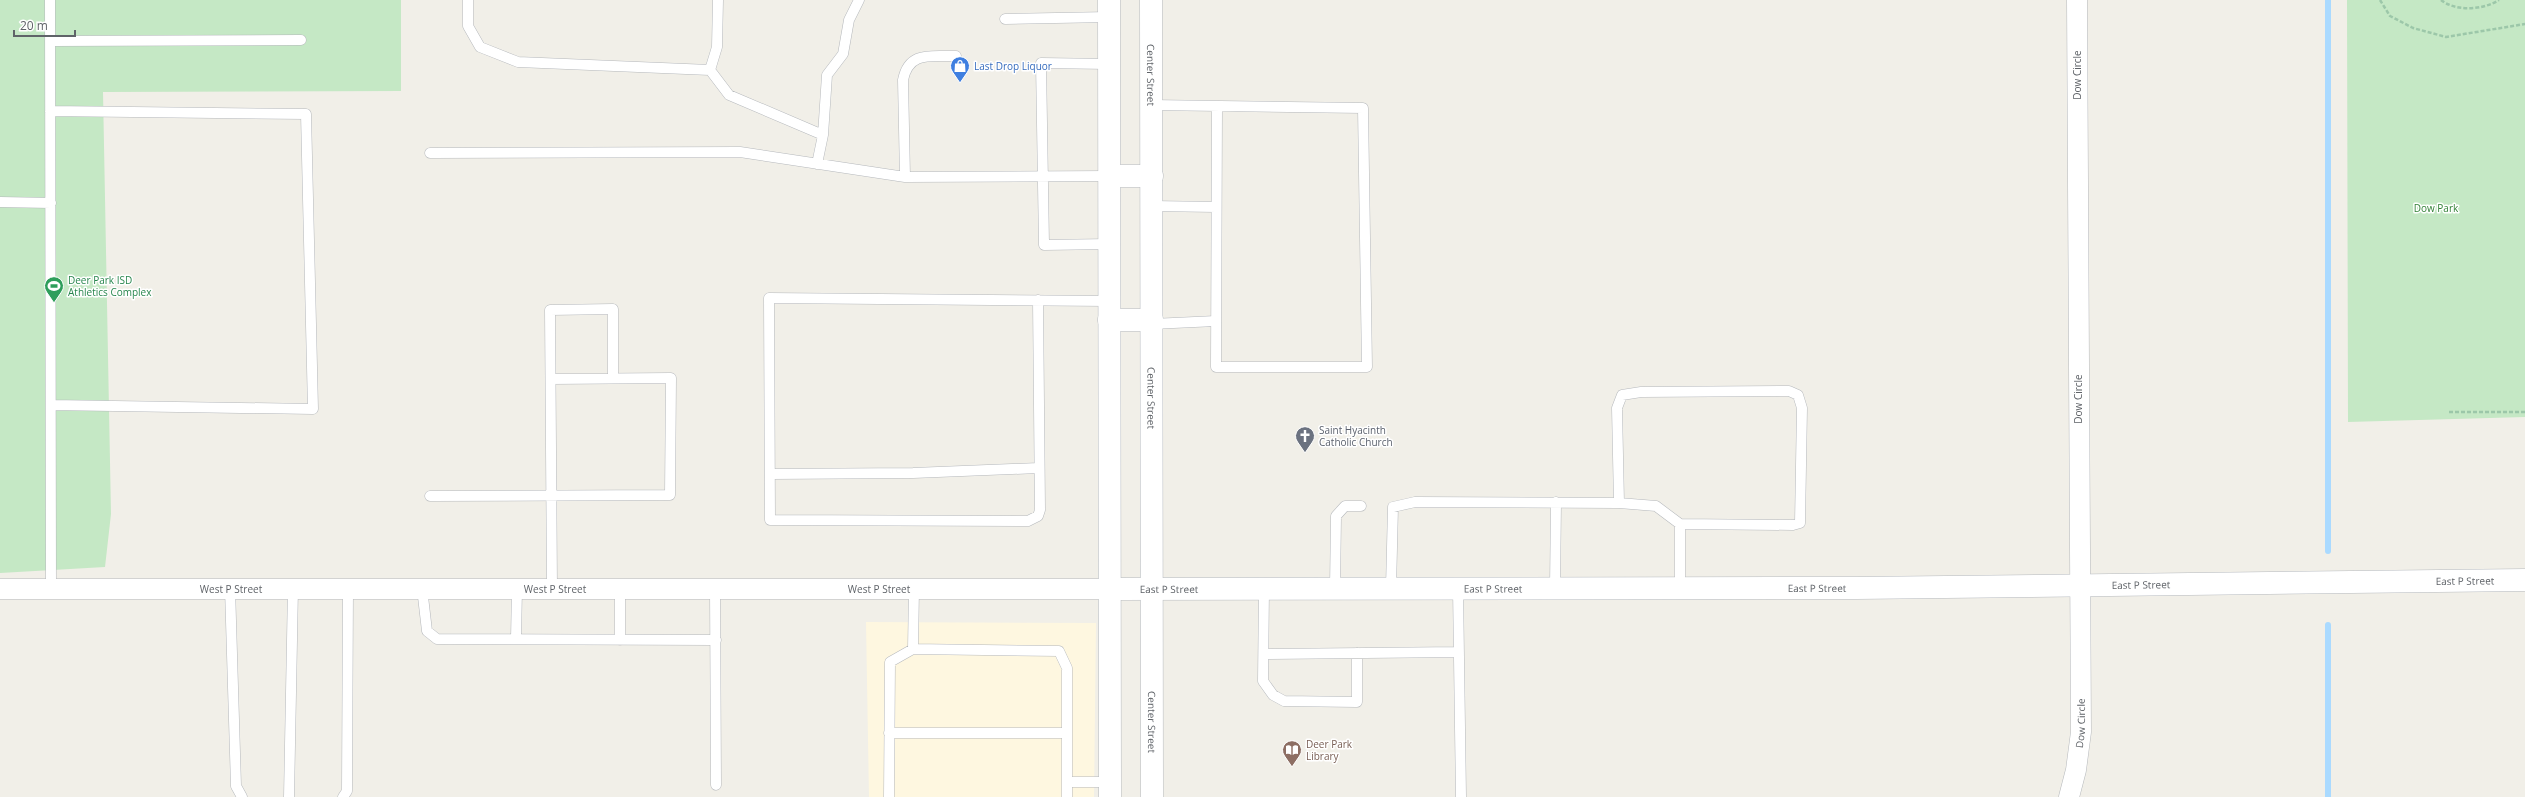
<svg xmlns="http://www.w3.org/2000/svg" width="2525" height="797" font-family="'Open Sans',sans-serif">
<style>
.commercial{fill:#fef7e0}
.green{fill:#c5e8c5}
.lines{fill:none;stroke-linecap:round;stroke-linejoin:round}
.stream{stroke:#aadaff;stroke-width:6}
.lane-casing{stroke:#b5b8bc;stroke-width:11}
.street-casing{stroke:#b5b8bc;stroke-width:21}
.secondary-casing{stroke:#b6babf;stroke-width:23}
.path{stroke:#9cc7a9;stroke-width:2.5;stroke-dasharray:4 2;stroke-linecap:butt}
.lane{stroke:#fff;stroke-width:10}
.street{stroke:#fff;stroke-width:20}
.secondary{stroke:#fff;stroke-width:22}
.labels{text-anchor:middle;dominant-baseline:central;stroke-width:3;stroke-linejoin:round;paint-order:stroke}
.shop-label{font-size:10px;fill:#366cbe;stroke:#fff;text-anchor:start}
.street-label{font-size:10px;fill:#5f6368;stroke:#fff}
.park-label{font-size:10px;fill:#348238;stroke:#fff}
.leisure-label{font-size:10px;fill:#27864d;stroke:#fff;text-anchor:start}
.worship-label{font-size:10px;fill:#5b616d;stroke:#fff;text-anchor:start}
.education-label{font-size:10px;fill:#785e54;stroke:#fff;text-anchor:start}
</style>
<rect width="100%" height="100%" fill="#f1efe8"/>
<!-- commercial -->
<path class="commercial" d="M866 622 1096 623 1094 797H869Z"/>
<!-- green -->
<path class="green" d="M0 0H401V91L103 92 111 514 105 567 0 573Z
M2347 0H2525V417L2348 422Z"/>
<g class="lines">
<!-- stream -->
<path class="stream" d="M2328 0V551
M2328 625V797"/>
<defs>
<path id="lane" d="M50 0 51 589
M468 0V26L480 47 518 62 710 70
M1005 19 1109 17
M50 41 301 40
M1109 64 1041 63 1044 245 1109 244
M710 70 729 95 823 135
M710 70 717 47 718 0
M1151 105 1363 108 1367 367H1216L1217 106
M50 111 306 114 313 409 51 405
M430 153 740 152 905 177 1109 176
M817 164 823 135 827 75 843 54 849 20 859 0
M905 177 903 80C909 50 932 57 956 56
M0 202 51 203
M1152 206 1216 207
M1038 300 1040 510 1038 516 1028 521 770 520 769 298 1109 301
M1152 324 1216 321
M771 474 913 473 1038 468
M430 496 670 495 671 378 551 379
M1680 524V588
M230 588 236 786 242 797
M422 588 427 631 437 639 716 640
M552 588 550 310 613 309V378
M620 588V640
M715 588 716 785
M1264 588 1263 681 1273 695 1284 701 1357 702V653
M1335 588 1336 516 1345 506H1361
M1391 588 1393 507 1415 502 1619 503 1617 408 1622 395 1641 392 1789 391 1798 395 1802 408 1800 523 1793 525 1680 524 1656 506 1619 503
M1458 588 1461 797
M1555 588 1556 502
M516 639 517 588
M913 649 914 588
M1264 654 1459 652
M889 733H1067
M1067 782H1110
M289 797 293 588
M343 797 347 791 348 588
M889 797 890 662 913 649 1059 651 1067 668V797"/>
<g id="street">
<path id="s1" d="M0 589H1109"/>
<path id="s2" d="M2069 797 2076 770 2081 732 2077 0"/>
</g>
<g id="secondary">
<path d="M1109 0 1110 797"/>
<path id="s3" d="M1151 0 1152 797"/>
<path d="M1109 176H1152"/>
<path d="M1109 320H1152"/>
<path id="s4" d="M1109 589 1857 588 2525 580"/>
</g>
</defs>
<!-- lane casing -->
<use href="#lane" class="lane-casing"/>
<!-- street casing -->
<use href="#street" class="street-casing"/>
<!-- secondary casing -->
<use href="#secondary" class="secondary-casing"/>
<!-- path -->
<path class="path" d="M2380 0 2390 16 2413 28 2446 37 2525 24
M2441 0C2456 12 2483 10 2499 0
M2449 412H2525"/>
<!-- lane -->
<use href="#lane" class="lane"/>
<!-- street -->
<use href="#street" class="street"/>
<!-- secondary -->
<use href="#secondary" class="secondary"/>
</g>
<!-- icons -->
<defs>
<symbol id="shop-pin" viewBox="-11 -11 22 30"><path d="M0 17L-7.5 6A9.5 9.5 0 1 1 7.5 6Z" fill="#3f7fe0" stroke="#fff"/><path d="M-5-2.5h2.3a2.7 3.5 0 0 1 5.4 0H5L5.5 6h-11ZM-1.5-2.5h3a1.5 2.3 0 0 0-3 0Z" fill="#fff"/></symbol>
<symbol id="stadium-pin" viewBox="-11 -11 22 30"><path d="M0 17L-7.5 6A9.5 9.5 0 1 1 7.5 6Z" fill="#2e9e5b" stroke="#fff"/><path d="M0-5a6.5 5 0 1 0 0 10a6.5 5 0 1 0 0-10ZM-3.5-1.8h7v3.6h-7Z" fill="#fff"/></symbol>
<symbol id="church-pin" viewBox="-11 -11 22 30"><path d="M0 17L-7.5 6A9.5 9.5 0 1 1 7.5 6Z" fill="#6b7280" stroke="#fff"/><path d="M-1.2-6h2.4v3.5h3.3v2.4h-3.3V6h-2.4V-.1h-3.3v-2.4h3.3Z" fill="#fff"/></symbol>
<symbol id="library-pin" viewBox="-11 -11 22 30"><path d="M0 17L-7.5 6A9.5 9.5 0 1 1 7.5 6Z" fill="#8d6e63" stroke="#fff"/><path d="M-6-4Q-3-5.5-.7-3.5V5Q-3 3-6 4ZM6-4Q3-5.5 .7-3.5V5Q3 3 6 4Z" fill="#fff"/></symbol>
</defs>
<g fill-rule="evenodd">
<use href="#shop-pin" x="949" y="55" width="22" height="30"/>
<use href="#stadium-pin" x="43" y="275" width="22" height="30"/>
<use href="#church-pin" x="1294" y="425" width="22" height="30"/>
<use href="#library-pin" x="1281" y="739" width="22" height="30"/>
</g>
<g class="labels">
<!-- shop labels -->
<g class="shop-label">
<text x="974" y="66">Last Drop Liquor</text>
</g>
<!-- street labels -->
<g class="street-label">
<text stroke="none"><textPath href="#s3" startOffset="75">Center Street</textPath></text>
<text transform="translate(2077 75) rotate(-90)">Dow Circle</text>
<text stroke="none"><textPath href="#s3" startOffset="398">Center Street</textPath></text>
<text transform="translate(2078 399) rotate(-90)">Dow Circle</text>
<text stroke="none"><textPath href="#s4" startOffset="1356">East P Street</textPath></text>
<text stroke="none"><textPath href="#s4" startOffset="1032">East P Street</textPath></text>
<text stroke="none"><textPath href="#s1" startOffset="231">West P Street</textPath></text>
<text stroke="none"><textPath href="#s1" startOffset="555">West P Street</textPath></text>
<text stroke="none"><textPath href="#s1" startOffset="879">West P Street</textPath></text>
<text stroke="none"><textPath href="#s4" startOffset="384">East P Street</textPath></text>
<text stroke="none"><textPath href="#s4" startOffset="708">East P Street</textPath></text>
<text stroke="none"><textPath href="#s4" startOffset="60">East P Street</textPath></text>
<text stroke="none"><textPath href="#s3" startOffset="722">Center Street</textPath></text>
<text stroke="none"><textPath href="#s2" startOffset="75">Dow Circle</textPath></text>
</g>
<!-- park labels -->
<g class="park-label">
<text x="2436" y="208">Dow Park</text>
</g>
<!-- leisure labels -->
<g class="leisure-label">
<text x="68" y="280">Deer Park ISD<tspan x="68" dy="12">Athletics Complex</tspan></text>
</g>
<!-- worship labels -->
<g class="worship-label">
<text x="1319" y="430">Saint Hyacinth<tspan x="1319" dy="12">Catholic Church</tspan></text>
</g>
<!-- education labels -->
<g class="education-label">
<text x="1306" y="744">Deer Park<tspan x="1306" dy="12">Library</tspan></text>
</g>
</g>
<!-- scale -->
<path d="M14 30v6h61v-6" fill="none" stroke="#5f6368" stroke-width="2"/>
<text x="20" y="30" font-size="12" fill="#5f6368" stroke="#ffffff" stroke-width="3" paint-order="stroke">20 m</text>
</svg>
